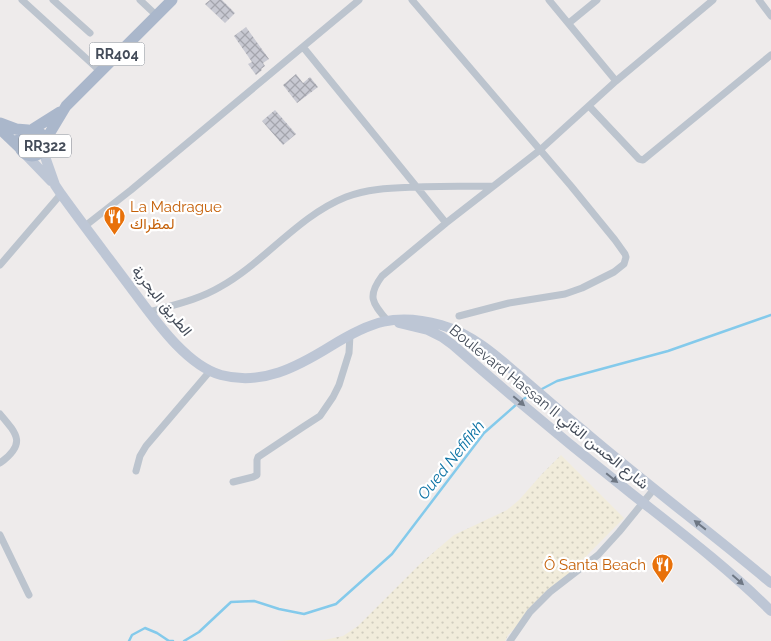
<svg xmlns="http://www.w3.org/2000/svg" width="771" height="641" font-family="Raleway,Vazirmatn,sans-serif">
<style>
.sand{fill:url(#sand-dots)}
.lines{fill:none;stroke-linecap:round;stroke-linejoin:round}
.stream{stroke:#84caeb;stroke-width:2.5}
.building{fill:url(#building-cross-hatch)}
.minor{stroke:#bcc4ce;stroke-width:7}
.secondary{stroke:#bdc6d5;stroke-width:10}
.primary{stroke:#aab7cb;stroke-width:11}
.oneway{fill:#6e7784}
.labels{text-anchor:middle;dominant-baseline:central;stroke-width:4.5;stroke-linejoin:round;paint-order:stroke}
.shield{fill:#fff;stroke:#7c828b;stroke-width:1}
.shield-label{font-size:14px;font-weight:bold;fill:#444c59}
.food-label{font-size:15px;fill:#c56008;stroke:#fff;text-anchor:start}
.street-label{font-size:15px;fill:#444c59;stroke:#fff}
.water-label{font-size:16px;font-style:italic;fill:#0b72a4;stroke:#fff}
</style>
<defs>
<pattern id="sand-dots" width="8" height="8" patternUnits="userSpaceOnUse" patternTransform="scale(1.25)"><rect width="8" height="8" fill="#f1ecdb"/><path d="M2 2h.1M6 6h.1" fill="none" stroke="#d0ccbe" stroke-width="1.8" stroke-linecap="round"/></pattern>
<pattern id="building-cross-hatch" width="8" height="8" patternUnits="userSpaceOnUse" patternTransform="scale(1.25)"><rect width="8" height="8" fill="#c8c9d2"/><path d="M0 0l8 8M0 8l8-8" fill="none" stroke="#a4a5ad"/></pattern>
</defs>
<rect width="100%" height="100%" fill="#eeebeb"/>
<!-- sand -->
<path class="sand" d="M561 455 624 518 508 635 505 641H280L291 640H324L343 636 358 626 420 564 454 535 507 510 519 500 542 474Z"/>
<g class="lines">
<!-- stream -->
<path class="stream" d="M540 390 557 381 668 351 771 315
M522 400 535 392
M129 641 132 635 145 628 157 633 169 641H173
M184 641 199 632 231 602 254 601 279 609 304 614 336 604 392 554 484 433 518 403"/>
</g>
<!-- building -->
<path class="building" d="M210 0H222L235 13 225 23 205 4Z
M246 27 269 59 263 63 265 66 261 69 262 70 256 75 248 64 252 62 234 36Z
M296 74 303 83 310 77 318 87 297 103 283 85Z
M275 110 296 134 283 145 262 121Z"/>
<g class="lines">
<!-- minor -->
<path class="minor" d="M22 0 100 71
M53 0 90 33
M140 0 156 15
M412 0 571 186 615 240 625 254 626 257 624 264 614 272 582 288 565 294 509 303 459 316
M549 0 616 81
M759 0 771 16
M569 23 597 0
M303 47 446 223
M589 106 639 159 643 160 771 55
M85 226 131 190 359 0
M0 265 61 194
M149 312C173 305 198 300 220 287 265 262 298 216 346 197 369 188 393 188 417 187 443 186 468 186 493 186
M387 320C372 303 367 296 382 276L446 223 540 150 616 81 713 0
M0 414C18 435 26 444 0 463
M136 471 140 456 146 446 210 371
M233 482 253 477 257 475V460L258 457 303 427 320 416 333 397 339 385 349 353 350 335
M0 535 29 595
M510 641 530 612 550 592 598 555 619 532 654 489"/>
<!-- secondary -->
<path class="secondary" d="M43 151 55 185 61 194C84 226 108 257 131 288 153 317 185 365 221 375 262 386 297 367 331 346 370 322 395 312 441 325 473 334 499 358 523 379 544 397 564 415 585 432 646 484 710 532 771 583
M26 155 51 181
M399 323 428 330 442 337 453 345C511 396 571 446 632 494 679 531 728 568 771 611"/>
<!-- primary -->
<path class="primary" d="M0 123 16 129 28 130
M0 129 19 147
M33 129 60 112
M19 143a13 13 0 1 1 26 0a13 13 0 1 1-26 0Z
M45 141 66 106 172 0"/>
</g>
<!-- one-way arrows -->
<defs><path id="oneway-solid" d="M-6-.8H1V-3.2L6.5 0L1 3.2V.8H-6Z" transform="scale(1.25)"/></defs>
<g class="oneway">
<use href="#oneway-solid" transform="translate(519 401) rotate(40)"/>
<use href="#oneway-solid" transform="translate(612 478) rotate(39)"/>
<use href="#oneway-solid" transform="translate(700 525) rotate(-142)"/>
<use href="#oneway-solid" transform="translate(738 580) rotate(41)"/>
</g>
<!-- icons -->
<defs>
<symbol id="restaurant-pin" viewBox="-11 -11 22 30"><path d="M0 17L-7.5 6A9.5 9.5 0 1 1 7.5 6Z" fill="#e8710a" stroke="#fff"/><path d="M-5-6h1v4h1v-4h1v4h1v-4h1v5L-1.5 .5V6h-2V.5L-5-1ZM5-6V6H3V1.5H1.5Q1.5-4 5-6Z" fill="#fff"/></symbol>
</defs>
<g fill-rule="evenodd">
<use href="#restaurant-pin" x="102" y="204" width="25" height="34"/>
<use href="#restaurant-pin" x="650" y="552" width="25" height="34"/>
</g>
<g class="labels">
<!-- shield labels -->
<g class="shield">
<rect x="89.5" y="42.5" width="55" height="23" rx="4"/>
<rect x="19" y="134.5" width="52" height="23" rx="4"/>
</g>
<g class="shield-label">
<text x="117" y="54">RR404</text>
<text x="45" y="146">RR322</text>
</g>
<!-- food labels -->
<g class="food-label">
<text x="130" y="207">La Madrague<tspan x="130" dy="17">لمظراك</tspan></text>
<text x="646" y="565" text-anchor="end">Ô Santa Beach</text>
</g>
<!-- street labels -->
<g class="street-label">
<text transform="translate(162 301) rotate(51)">الطريق البحرية</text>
<text transform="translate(549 407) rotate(39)">Boulevard Hassan II شارع الحسن الثاني</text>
</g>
<!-- water labels -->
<g class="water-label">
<text transform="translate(451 460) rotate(-51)">Oued Nefifikh</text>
</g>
</g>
</svg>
